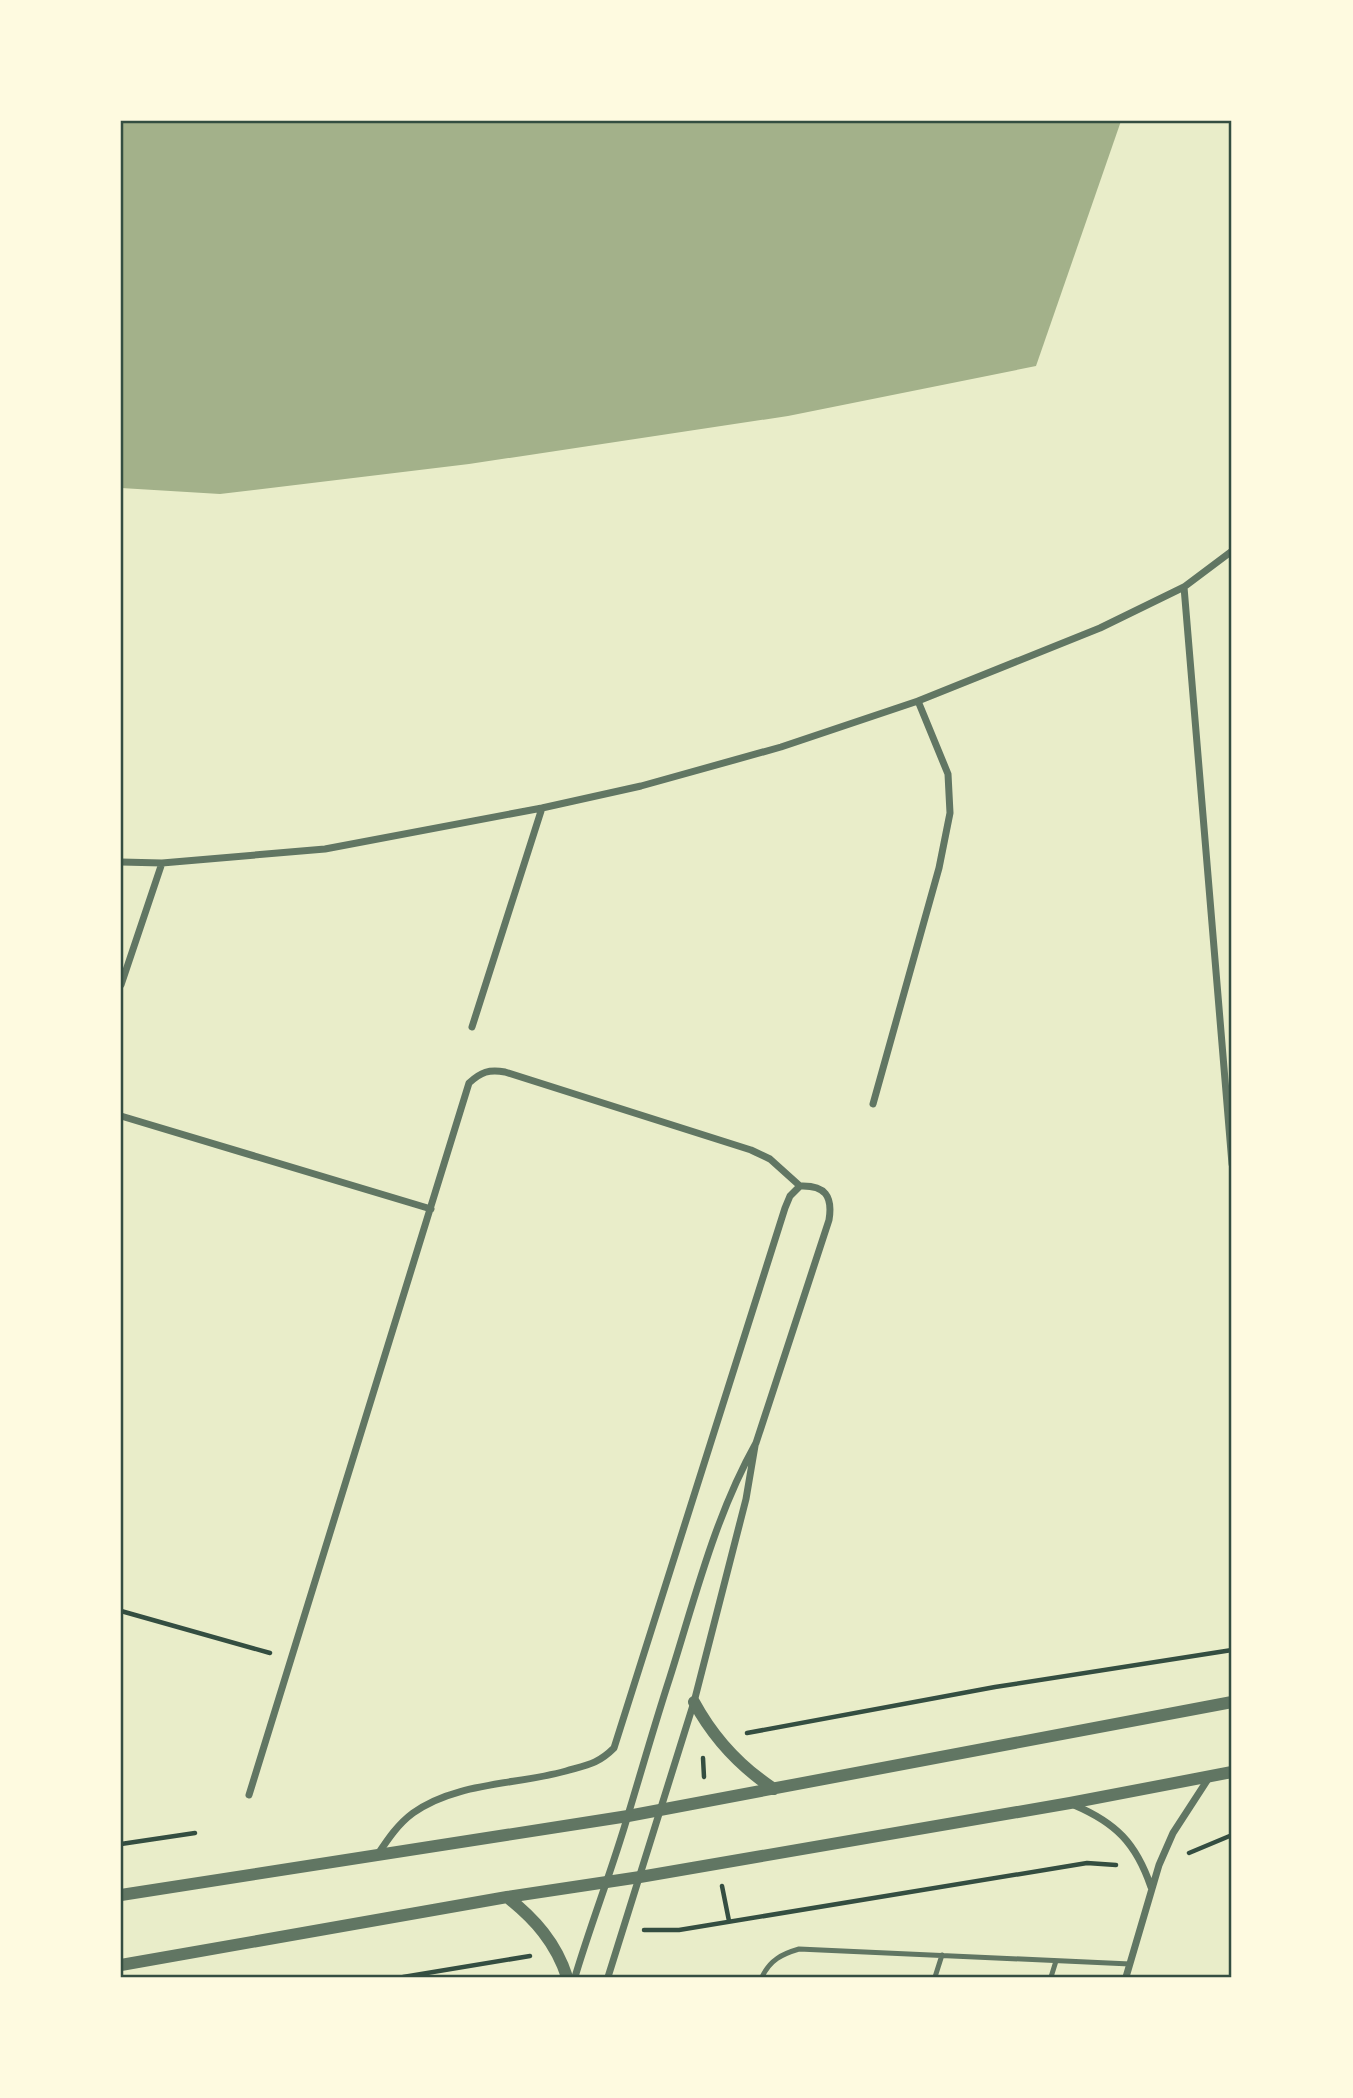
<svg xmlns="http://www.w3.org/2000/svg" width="1353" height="2098" font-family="Commissioner,sans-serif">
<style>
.water{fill:#a3b18a}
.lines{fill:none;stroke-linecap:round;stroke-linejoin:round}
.path{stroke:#344e41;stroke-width:4.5}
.service{stroke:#617663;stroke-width:5}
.minor{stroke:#617663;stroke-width:7}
.tertiary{stroke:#617663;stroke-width:12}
.neatline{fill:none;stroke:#344e41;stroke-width:2.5}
</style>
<rect width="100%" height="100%" fill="#e9edc9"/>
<!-- water -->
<path class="water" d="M121 121H1121L1036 366 788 416 469 464 220 494 121 488Z"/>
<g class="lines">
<!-- path -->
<path class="path" d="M121 1611 270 1653
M747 1733 995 1687 1232 1650
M703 1758 704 1777
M121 1844 195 1833
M1189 1853 1232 1835
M722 1886 729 1921
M644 1930H679L1087 1863 1116 1865
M403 1977 530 1956"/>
<!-- service -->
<path class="service" d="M762 1977C770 1960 782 1954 799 1949L1130 1964
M935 1977 942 1955
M1051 1977 1056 1961"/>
<!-- minor -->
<path class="minor" d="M1184 587 1232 1164
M121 862 162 863 325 849 542 808 641 786 781 747 918 701 1100 628 1184 587 1232 551
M121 985 162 863
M472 1027 542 808
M873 1104 939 868 950 813 948 774 918 701
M121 1116 431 1209
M249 1795 469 1083C481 1072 489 1069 505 1072L751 1150 770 1159 800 1186
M1074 1805C1116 1823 1136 1843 1151 1887
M378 1854C388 1839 398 1824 413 1813 456 1782 516 1785 566 1771 587 1765 598 1764 614 1748L785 1208 790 1196 800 1186C825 1185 833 1196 829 1220L756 1443C715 1516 695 1598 670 1677 655 1723 642 1769 628 1815 612 1870 591 1923 575 1977
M608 1977 694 1702 746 1499 755 1446
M1126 1977 1159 1865 1173 1833 1210 1776"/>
<!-- tertiary -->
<path class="tertiary" d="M694 1702C714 1739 739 1766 774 1789
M121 1895 628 1816 1232 1702
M507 1897C535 1919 556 1943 567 1977
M121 1965 507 1897 640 1877 1070 1803 1232 1772"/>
</g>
<!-- border -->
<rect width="1353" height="2098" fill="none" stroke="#fefae0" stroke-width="245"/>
<rect x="122" y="122" width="1108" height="1854" class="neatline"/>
</svg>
